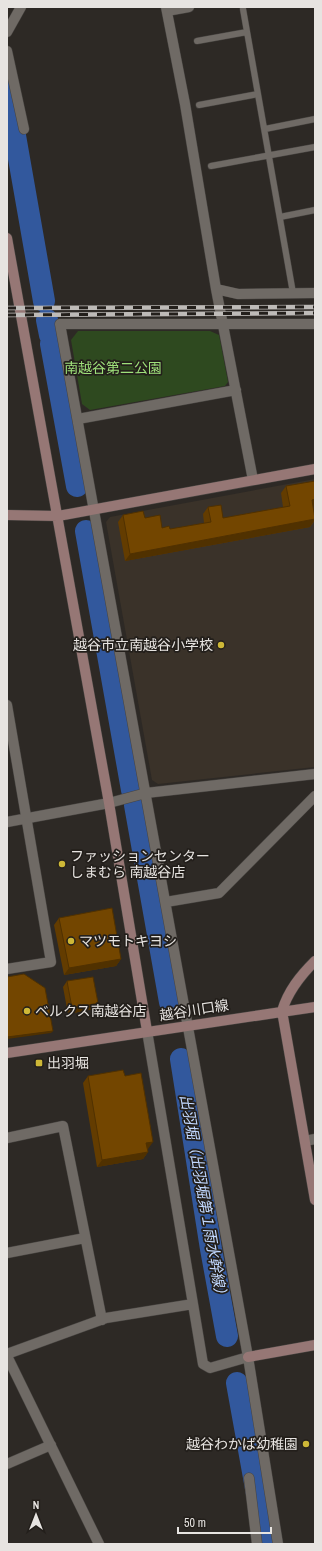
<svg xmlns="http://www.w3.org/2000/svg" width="322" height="1551" font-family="'Archivo Narrow','Noto Sans JP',sans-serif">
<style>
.built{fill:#3a3229}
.green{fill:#2e491f}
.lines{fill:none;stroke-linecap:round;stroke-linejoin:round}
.river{stroke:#32589d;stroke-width:22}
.lane-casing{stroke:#474441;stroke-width:7}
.street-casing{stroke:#474441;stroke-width:11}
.secondary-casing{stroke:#474441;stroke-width:11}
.lane{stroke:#6f6a65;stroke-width:6}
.street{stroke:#6f6a65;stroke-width:10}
.secondary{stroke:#967775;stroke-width:10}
.rail-casing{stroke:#bebbb8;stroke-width:4.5}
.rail{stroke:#231f1b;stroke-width:3;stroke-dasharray:9;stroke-linecap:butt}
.wall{fill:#633c00}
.shaded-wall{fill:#503100}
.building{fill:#734600;stroke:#503100}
.poi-dot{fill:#ceb837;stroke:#231f1b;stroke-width:1.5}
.labels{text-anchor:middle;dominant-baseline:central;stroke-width:3.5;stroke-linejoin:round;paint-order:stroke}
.park-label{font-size:14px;fill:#9ee07a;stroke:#231f1b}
.poi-label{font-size:14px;fill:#e7e4e1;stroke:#231f1b;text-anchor:start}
.street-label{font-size:14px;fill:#e7e4e1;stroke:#231f1b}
.water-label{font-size:15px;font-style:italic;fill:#c1d8ff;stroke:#231f1b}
</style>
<rect width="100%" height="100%" fill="#2d2925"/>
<!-- built -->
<path class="built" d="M315 479V767L158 784 152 780 106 522 110 517Z"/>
<!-- green -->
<path class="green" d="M78 331H210L219 335 228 382 225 386 90 410 82 404 71 340Z"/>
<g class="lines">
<!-- river -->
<path class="river" d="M7 90 44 301
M47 320 50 335
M51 344 77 486
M86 531 132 790
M135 805 170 1002
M181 1059 211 1249 227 1336
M237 1383 266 1544"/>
<defs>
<path id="lane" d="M243 9 293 293
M197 41 247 32
M199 105 258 94
M265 129 315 119
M211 166 315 147
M280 217 315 210"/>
<path id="street" d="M166 7 185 104 216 289 238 294 315 293
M167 11 189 7
M7 32 21 7
M7 51 24 129
M216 289 253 480
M78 419 236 390
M7 705 51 962 7 969
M7 822 109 803 146 793 315 774
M166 902 219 893 315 796
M7 1138 63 1126 102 1320
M305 1141 315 1139
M7 1253 85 1238
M193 1304 203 1364 210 1368 248 1357
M7 1354 106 1318 193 1304 147 1031
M7 1356 99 1544
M7 1464 51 1445
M249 1478 257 1544
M278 1544 248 1357 60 324H315"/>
<path id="secondary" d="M7 238 109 803 147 1031
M7 515 58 516 315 469
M315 961C300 976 288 991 282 1011L315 1200
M7 1053 315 1007
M248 1357 315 1345"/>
</defs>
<!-- lane casing -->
<use href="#lane" class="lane-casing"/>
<!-- street casing -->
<use href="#street" class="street-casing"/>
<!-- secondary casing -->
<use href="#secondary" class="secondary-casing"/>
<!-- lane -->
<use href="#lane" class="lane"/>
<!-- street -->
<use href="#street" class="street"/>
<!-- secondary -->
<use href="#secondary" class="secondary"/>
<defs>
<path id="rail" d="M7 308 315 307
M7 315 315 313"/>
</defs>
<!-- rail casing -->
<use href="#rail" class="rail-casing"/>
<!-- rail -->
<use href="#rail" class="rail"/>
</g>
<!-- wall -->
<path class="wall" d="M286 486 313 506 315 520 310 527 125 561 118 522 123 515 145 518 162 528 170 529 204 523 203 514 208 507 223 518 283 507 281 493Z
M59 918 121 959 116 966 64 975 54 925Z
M67 981 98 1003 94 1009 68 1014 63 987Z
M88 1076H125L148 1149V1152L143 1159 97 1167 83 1083Z"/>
<!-- shaded-wall -->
<path class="shaded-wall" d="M315 499V506L306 507 312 500Z
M315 519 310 527 125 561 130 554Z
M121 959 116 966 64 975 69 968Z
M98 1003 94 1009 68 1014 72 1008Z
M53 1031 51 1033 7 1039V1037Z
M153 1142 148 1149 141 1150 146 1143Z
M148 1152 143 1159 97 1167 102 1160Z"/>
<!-- building -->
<path class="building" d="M315 481V499L312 500 315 519 130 554 123 515 143 511 145 518 160 515 162 528 169 526 170 529 211 522 208 507 221 505 223 518 290 506 286 486Z
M112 908 121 959 69 968 59 918Z
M24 974 45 988 53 1031 7 1037V977Z
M93 977 98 1003 72 1008 67 981Z
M123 1070 125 1076 141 1073 153 1142 146 1143 148 1152 102 1160 88 1076Z"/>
<!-- markers -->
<g class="poi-dot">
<circle cx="221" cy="645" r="4"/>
<circle cx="62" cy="864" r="4"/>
<circle cx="71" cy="941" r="4"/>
<circle cx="27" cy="1011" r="4"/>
<rect x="35" y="1059" width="8" height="8" rx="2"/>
<circle cx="306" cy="1444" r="4"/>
</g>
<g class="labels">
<!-- park labels -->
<g class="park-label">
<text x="113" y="368">南越谷第二公園</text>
</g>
<!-- poi labels -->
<g class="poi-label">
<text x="213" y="645" text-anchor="end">越谷市立南越谷小学校</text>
<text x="70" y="856">ファッションセンター<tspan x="70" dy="16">しまむら 南越谷店</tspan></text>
<text x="79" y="941">マツモトキヨシ</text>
<text x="35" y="1011">ベルクス南越谷店</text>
<text x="47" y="1063">出羽堀</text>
<text x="298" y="1444" text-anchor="end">越谷わかば幼稚園</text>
</g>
<!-- street labels -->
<g class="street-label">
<text transform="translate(194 1010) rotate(-9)">越谷川口線</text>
</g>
<!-- water labels -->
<g class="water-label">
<text transform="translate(204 1198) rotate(80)">出羽堀（出羽堀第１雨水幹線）</text>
</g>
</g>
<!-- border -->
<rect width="322" height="1551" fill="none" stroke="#e7e4e1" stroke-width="16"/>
<!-- north arrow -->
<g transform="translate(36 1515)" stroke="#231f1b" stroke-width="3" paint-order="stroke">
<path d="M0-3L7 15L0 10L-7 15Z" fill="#e7e4e1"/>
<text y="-6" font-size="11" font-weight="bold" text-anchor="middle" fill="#e7e4e1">N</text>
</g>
<!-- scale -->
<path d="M178 1527v6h93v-6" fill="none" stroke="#e7e4e1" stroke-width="2"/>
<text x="184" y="1527" font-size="12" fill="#e7e4e1" stroke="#231f1b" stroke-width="3" paint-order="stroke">50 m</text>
</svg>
